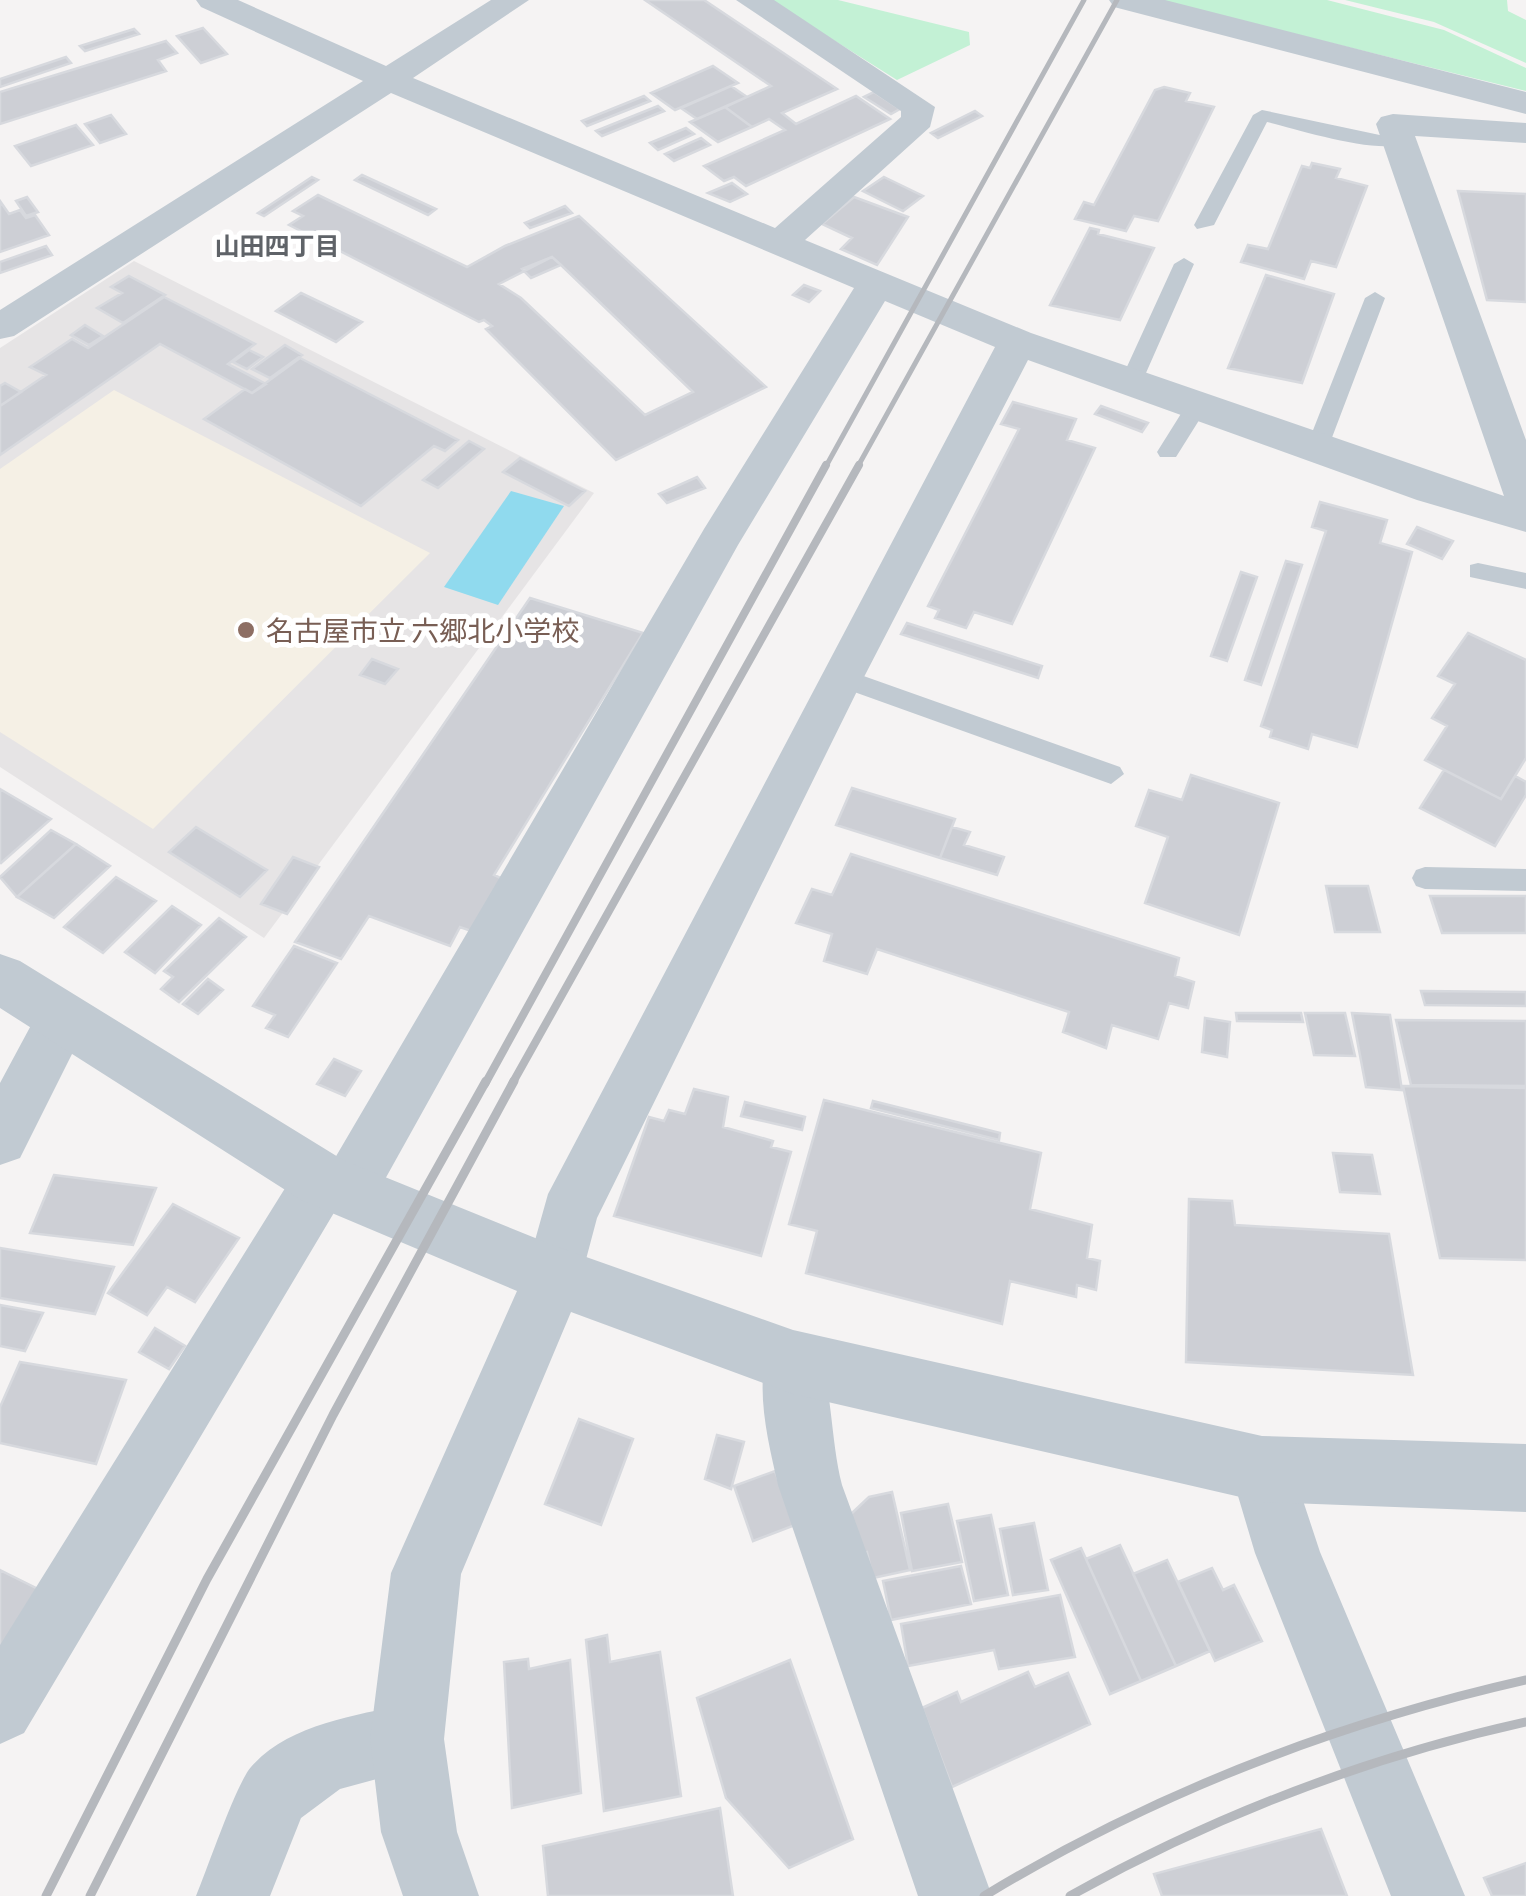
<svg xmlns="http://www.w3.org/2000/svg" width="1526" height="1896" font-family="Commissioner,'Noto Sans JP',sans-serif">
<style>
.education{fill:#e6e4e5}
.green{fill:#c3f1d5}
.sand{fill:#f5f0e5}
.water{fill:#90daee}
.building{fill:#cdcfd5;stroke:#d7d9de;stroke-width:2.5;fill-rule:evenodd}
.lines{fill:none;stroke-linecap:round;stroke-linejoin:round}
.service{fill:#c1cad2;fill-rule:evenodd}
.minor{fill:#c1cad2;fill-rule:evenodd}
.tertiary{fill:#c1cad2;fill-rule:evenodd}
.rail-far2{stroke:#b5b8bd;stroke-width:5}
.rail-far1{stroke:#b5b8bd;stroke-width:8}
.rail{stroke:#b5b8bd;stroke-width:9}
.education-dot{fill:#8d6e63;stroke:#fff;stroke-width:4}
.labels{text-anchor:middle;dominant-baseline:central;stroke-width:10;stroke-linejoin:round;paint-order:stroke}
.far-neighbourhood-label{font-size:25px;font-weight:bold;fill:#5f6368;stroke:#fff}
.education-label{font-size:28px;fill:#785e54;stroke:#fff;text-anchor:start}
</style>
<rect width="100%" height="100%" fill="#f5f3f3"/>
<!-- education -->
<path class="education" d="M134 261 594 493 264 938 0 767V348Z"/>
<!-- green -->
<path class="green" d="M770 0H838L969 32 970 45 897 80Z
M1158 0H1327L1444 30 1526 68V91Z
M1345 0H1507L1508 11 1526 20V63L1434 22Z"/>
<!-- sand -->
<path class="sand" d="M114 390 430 553 153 829 0 732V469Z"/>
<!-- water -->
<path class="water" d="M511 491 564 506 498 605 444 587Z"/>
<!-- building -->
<path class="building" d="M645 0H704L837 89 782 113 796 124 856 96 890 119 746 186 734 177 724 181 704 166 785 130 769 119 752 127 725 107 771 86Z
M203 28 227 54 201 63 177 36Z
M134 29 139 34 85 51 80 46Z
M166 41 177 53 158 60 166 71 0 124V92Z
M66 57 71 63 0 87V79Z
M713 66 738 83 675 110 651 93Z
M731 86 747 97 697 119 681 108Z
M1164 87 1190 93 1186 101 1214 107 1158 221 1134 216 1126 231 1075 219 1084 202 1094 205 1155 90Z
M874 92 900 109 891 114 864 97Z
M644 96 650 101 587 126 582 121Z
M658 106 664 111 602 136 596 131Z
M725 107 752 127 718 142 690 122Z
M975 111 982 116 938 138 931 133Z
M111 115 126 134 100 143 85 124Z
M76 125 93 145 31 166 15 146Z
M686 128 694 134 658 150 650 143Z
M701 138 710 145 674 161 665 154Z
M1312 163 1340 169 1336 178 1367 186 1336 267 1311 261 1304 279 1241 262 1248 245 1268 249 1302 166 1310 168Z
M362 175 436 209 428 215 355 180Z
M312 177 318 180 264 216 258 213Z
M884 177 923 196 903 211 863 191Z
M732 183 747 194 730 202 708 193Z
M1458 191 1526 194V302L1487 300Z
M318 195 467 267 505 246 579 216 766 387 616 460 486 329 492 326 484 320 479 322 289 225 303 216 293 211ZM552 257 561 265 693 392 645 415 521 298 499 284Z
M27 197 38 212 26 216 16 201Z
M854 197 908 217 877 265 841 249 852 238 822 224Z
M0 201 9 214 20 210 26 218 35 215 49 235 0 252Z
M565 206 572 213 530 228 525 223Z
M1090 228 1099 230 1098 234 1154 248 1120 320 1050 305Z
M46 246 52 255 0 273V262Z
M552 257 561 265 531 278 522 269Z
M1266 275 1334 294 1302 383 1228 368Z
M129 276 165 295 123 323 97 308 122 293 111 287Z
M804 285 820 291 809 302 793 295Z
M301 293 362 322 336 342 276 311Z
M164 297 255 344 228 364 266 384 252 393 160 344 0 455V406L46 375 30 367 72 339 88 348Z
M85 325 103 336 89 345 71 335Z
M285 345 302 355 270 378 252 369Z
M249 350 263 357 247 369 233 362Z
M300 358 458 440 445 451 434 446 361 506 204 419 245 389 252 393Z
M5 383 21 392 0 406V386Z
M1013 402 1076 419 1067 440 1095 448 1012 624 974 612 966 628 935 618 939 610 928 606 1019 429 1001 424Z
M1101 406 1148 423 1142 432 1095 414Z
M469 441 484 449 438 488 423 480Z
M520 458 585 491 569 506 503 472Z
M697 477 705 488 667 503 659 494Z
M1320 502 1387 520 1380 543 1412 552 1357 747 1312 734 1308 749 1270 737 1272 730 1261 726 1326 531 1312 527Z
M1417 527 1453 541 1442 559 1407 544Z
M1286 561 1302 565 1261 685 1245 680Z
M1241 572 1257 577 1227 661 1211 656Z
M530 598 643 633 494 875 505 880 474 932 460 927 450 946 369 916 341 959 295 942Z
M907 623 1042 666 1038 678 901 634Z
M1468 633 1526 660V758L1501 799 1425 760 1447 726 1432 718 1455 684 1438 676Z
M372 659 398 669 385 684 360 675Z
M1444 770 1501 799 1515 776 1526 782V795L1495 846 1420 808Z
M1191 775 1279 803 1239 935 1145 903 1168 837 1136 826 1149 790 1182 800Z
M852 788 955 819 940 858 836 825Z
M0 789 51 819 1 863 0 862Z
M196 827 267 870 240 897 169 852Z
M952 827 970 832 964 845 1004 857 997 875 940 858Z
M51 830 76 844 17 897 0 877Z
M76 844 110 866 54 918 17 897Z
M851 854 1179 958 1175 976 1194 982 1188 1008 1169 1003 1158 1039 1112 1025 1106 1048 1063 1032 1069 1012 877 949 867 974 824 961 832 934 796 923 812 889 832 895Z
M293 857 319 867 287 914 261 904Z
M116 877 156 901 103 953 64 927Z
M1326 886H1368L1380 932H1335Z
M1430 896H1526V933H1442Z
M172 906 201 925 155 973 125 952Z
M219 918 246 937 179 1002 161 989 173 977 164 971Z
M294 946 337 963 288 1037 266 1028 275 1015 253 1006Z
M208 979 223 990 198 1014 183 1004Z
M1421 991 1526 992V1006L1425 1005Z
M1236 1013H1301L1303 1022 1237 1021Z
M1305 1013H1345L1355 1056 1314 1055Z
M1352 1013 1390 1015 1402 1090 1366 1087Z
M1205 1018 1230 1022 1227 1057 1202 1052Z
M1396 1020 1526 1021V1086L1411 1085Z
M334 1059 361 1071 345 1096 317 1084Z
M1403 1086 1526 1088V1260L1440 1258Z
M694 1089 728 1097 723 1127 773 1141 771 1147 791 1152 761 1256 614 1216 649 1117 664 1121 669 1110 685 1114Z
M824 1100 1041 1153 1030 1209 1092 1225 1087 1258 1100 1261 1096 1290 1077 1285 1076 1297 1010 1281 1002 1324 806 1273 817 1231 789 1224Z
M873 1101 1000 1133 999 1140 871 1108Z
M745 1102 805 1117 802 1130 741 1116Z
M1333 1153 1372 1155 1380 1194 1340 1192Z
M54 1175 156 1188 133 1245 30 1233Z
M1189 1199 1232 1201 1235 1225 1389 1234 1413 1375 1186 1362Z
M173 1204 239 1238 195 1302 167 1287 147 1315 108 1293Z
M0 1248 114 1267 95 1314 0 1298Z
M0 1305 43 1313 25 1351 0 1346Z
M155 1328 185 1346 169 1369 139 1352Z
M20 1362 126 1380 96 1464 0 1443V1407Z
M579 1419 633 1439 601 1525 545 1504Z
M717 1435 744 1442 731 1489 705 1479Z
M775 1471 795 1525 753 1541 734 1486Z
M892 1492 910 1570 873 1578 867 1552 861 1554 851 1514 869 1497Z
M948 1504 962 1562 912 1571 901 1513Z
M991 1515 1008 1595 974 1601 957 1521Z
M1034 1523 1048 1590 1013 1595 1000 1529Z
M1120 1545 1176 1666 1141 1681 1086 1559Z
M1081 1548 1141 1681 1110 1694 1051 1560Z
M1167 1560 1210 1651 1176 1666 1133 1574Z
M961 1566 971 1604 891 1620 883 1581Z
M1212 1568 1223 1590 1234 1585 1262 1641 1215 1661 1178 1582Z
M0 1570 38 1589 0 1652Z
M1060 1595 1075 1657 999 1669 994 1650 908 1666 901 1624Z
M607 1635 610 1662 660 1652 681 1796 604 1811 586 1640Z
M528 1659 529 1669 570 1660 581 1793 512 1808 504 1662Z
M790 1660 853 1839 789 1868 726 1798 697 1698Z
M1028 1672 1035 1687 1068 1673 1090 1724 952 1787 922 1708 957 1692 961 1702Z
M720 1808 733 1896H548L543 1846Z
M1321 1829 1347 1896H1162L1154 1874Z
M1526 1863V1896H1492L1484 1878Z"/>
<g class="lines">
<!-- service -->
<path class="service" d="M1262 110 1408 141C1387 158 1296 129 1267 122L1214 225 1197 229 1194 225 1253 115Z
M1184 258 1194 264 1142 382 1131 389 1124 387 1120 382 1174 264Z
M1375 292 1385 298 1328 448 1325 453H1309L1306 448 1365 298Z
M1197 399 1208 406 1176 457H1160L1157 452 1189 401Z
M1478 563 1526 573V589L1470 577V565Z
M841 668 1120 767 1124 774 1111 784 832 684 829 677 832 670Z
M1425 867 1526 869V891L1425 889 1416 886 1412 878 1416 870Z"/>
<!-- minor -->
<path class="minor" d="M196 0H238L386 66 491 0H529L413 78 775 228 901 117V111L736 0H774L935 107 930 127 805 240 1031 333 1504 496 1376 124 1381 117 1393 114 1526 123V143L1415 136 1526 440V532L1417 500 1028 360 864 677 597 1218 576 1297 555 1305 534 1297 525 1276 548 1194 995 347 885 301 738 545 369 1208 349 1216 335 1211 24 1733 0 1744V1645L302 1161 322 1153 335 1158 704 529 854 288 391 93 14 336 0 339V310L363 81 201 7Z
M62 996 81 1003 89 1020 20 1158 0 1165V1083L43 1003Z
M793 1331 815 1340C833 1385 830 1438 842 1485L992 1896H918L778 1485C768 1440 753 1384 771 1340Z
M1262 1437 1285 1446 1320 1552 1465 1896H1391L1255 1553 1230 1469 1239 1446Z
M407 1704 432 1714 442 1739 432 1764 340 1789 301 1818 270 1896H196C207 1870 236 1784 251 1767 289 1724 354 1716 407 1704Z"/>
<!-- tertiary -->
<path class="tertiary" d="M1109 0H1165L1526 92V114L1114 7Z
M0 954 20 961 343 1160 555 1246 793 1330 1262 1436 1526 1444V1512L1262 1502 793 1394 571 1312 461 1574 444 1739 457 1832 479 1896H403L381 1832 370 1739 391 1573 517 1291 301 1200 0 1008Z"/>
<!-- rail-far2 -->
<path class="rail-far2" d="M825 468 1084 0
M857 468 1117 0"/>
<!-- rail-far1 -->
<path class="rail-far1" d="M485 1084 826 465
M512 1084 859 465"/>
<!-- rail -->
<path class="rail" d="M46 1896 207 1579 486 1081
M90 1896 333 1415 514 1081
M984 1896C1154 1793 1332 1724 1526 1680
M1070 1896C1215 1815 1364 1758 1526 1722"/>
</g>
<!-- markers -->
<circle class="education-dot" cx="246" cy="630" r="10"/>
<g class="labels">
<!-- far-neighbourhood labels -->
<g class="far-neighbourhood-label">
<text x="277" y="245">山田四丁目</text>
</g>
<!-- education labels -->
<g class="education-label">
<text x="266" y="630">名古屋市立 六郷北小学校</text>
</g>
</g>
</svg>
